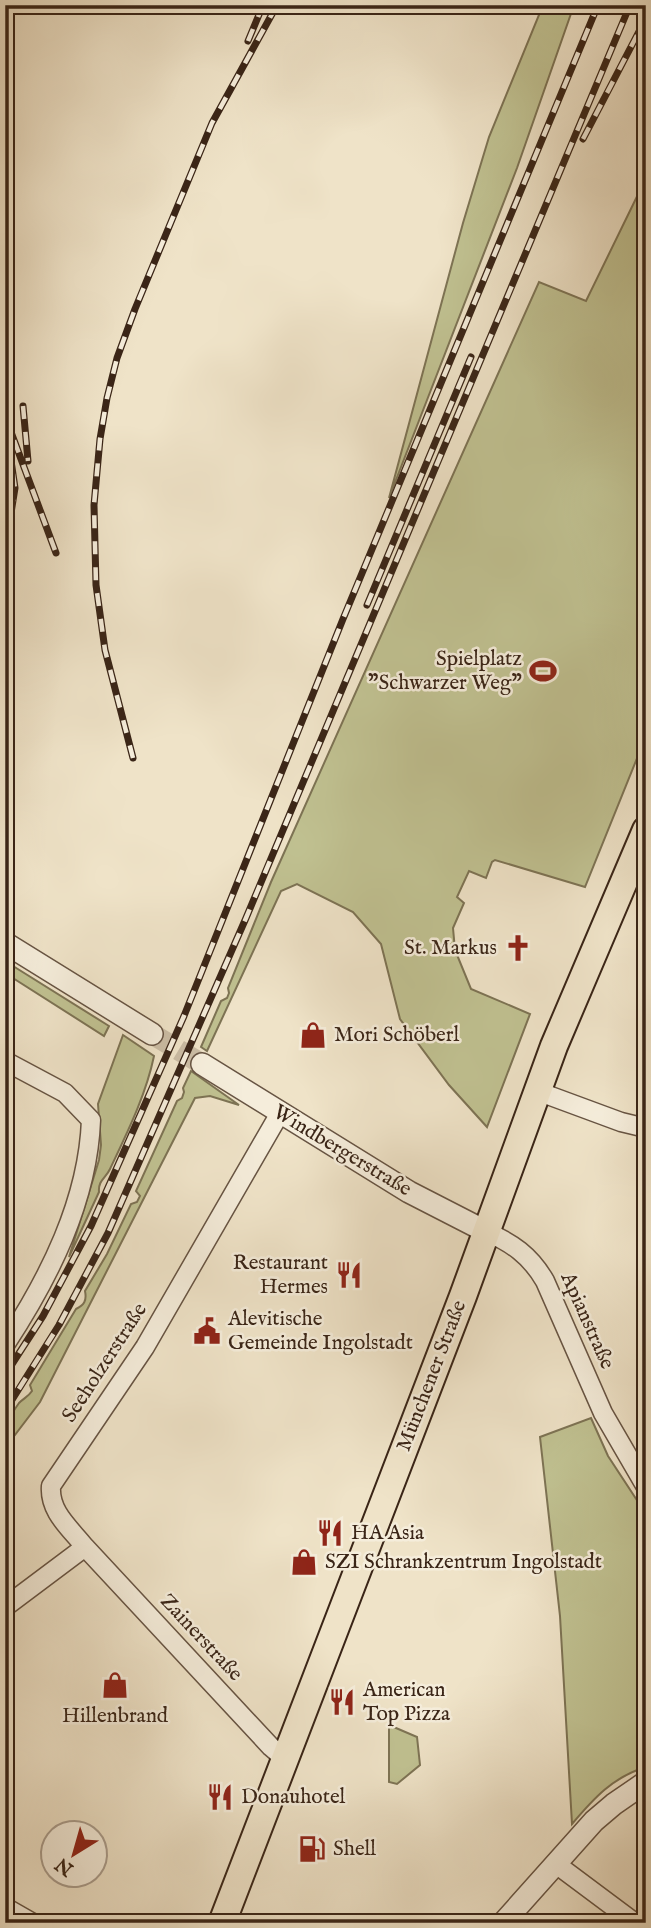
<svg xmlns="http://www.w3.org/2000/svg" width="651" height="1928" font-family="'IM FELL English',serif">
<style>
.green{fill:#c0c191;stroke:#7d7354;stroke-width:2}
.lines{fill:none;stroke-linecap:round;stroke-linejoin:round}
.tertiary-tunnel{stroke:#cbbda5;stroke-width:21;stroke-dasharray:21 10;stroke-linecap:butt}
.minor-casing{stroke:#675443;stroke-width:21}
.tertiary-casing{stroke:#675443;stroke-width:24}
.primary-casing{stroke:#3a2517;stroke-width:30}
.minor{stroke:#f5eddb;stroke-width:18}
.tertiary{stroke:#f5eddb;stroke-width:21}
.primary{stroke:#efe3c8;stroke-width:26}
.rail-casing{stroke:#3a2517;stroke-width:7}
.rail{stroke:#f5eddb;stroke-width:4.5;stroke-dasharray:13;stroke-linecap:butt}
.labels{text-anchor:middle;dominant-baseline:central;stroke-width:5;stroke-linejoin:round;paint-order:stroke}
.poi-label{font-size:21px;fill:#3a2517;stroke:#f5eddb;text-anchor:start}
.street-label{font-size:21px;fill:#3a2517;stroke:#f5eddb}
</style>
<rect width="100%" height="100%" fill="#efe3c8"/>
<filter id="stains"><feTurbulence type="fractalNoise" baseFrequency=".00286" numOctaves="4"/><feColorMatrix values="0 0 0 0 .2 0 0 0 0 .09 0 0 0 0 .02 0 0 0 .5 -.17"/></filter>
<radialGradient id="worn" r=".72"><stop offset=".6" stop-color="#630" stop-opacity="0"/><stop offset="1" stop-color="#630" stop-opacity=".3"/></radialGradient>
<!-- green -->
<path class="green" d="M543 5H574L517 168 389 498 463 223 489 137Z
M646 178V736L585 887 495 860 492 862 486 878 469 871 457 897 464 903 453 928 455 950 471 989 530 1014 487 1127 449 1085 400 1019 381 944 353 912 297 884 281 891 207 1051 201 1047 221 1001 227 998 229 993 228 988 271 882 539 282 586 301Z
M5 961 109 1026 104 1036 5 973Z
M123 1035 154 1056C146 1095 127 1133 110 1169 106 1178 98 1180 99 1192L69 1257 99 1160 101 1145 98 1104Z
M191 1071 239 1105 210 1096 195 1098 40 1402 5 1448C5 1429 8 1418 19 1403 24 1398 28 1397 32 1391L30 1385 76 1309C84 1305 87 1301 85 1291L107 1254 131 1204 137 1202 140 1196 136 1191 177 1101 182 1098 184 1092 183 1088Z
M591 1418 608 1456 646 1514V1767C613 1777 594 1798 572 1824L560 1616 540 1437Z
M389 1725 417 1737 420 1765 397 1784 389 1782Z"/>
<g class="lines">
<!-- tertiary-tunnel -->
<path class="tertiary-tunnel" d="M152 1034 202 1064"/>
<defs>
<path id="minor" d="M5 1061 65 1093 91 1120C88 1201 49 1278 5 1345
M537 1091 621 1122 646 1128
M485 1231C512 1243 530 1255 545 1281L603 1413 646 1487
M85 1547 271 1747 285 1759
M5 1607 85 1547C70 1528 49 1512 51 1486L145 1347 280 1113
M556 1864 635 1923
M5 1907 33 1923"/>
<path id="tertiary" d="M5 943 152 1034
M202 1064 409 1192 485 1231
M503 1923 594 1821 614 1804 646 1782"/>
<path id="primary" d="M222 1923 463 1296 554 1046 646 830"/>
</defs>
<!-- minor casing -->
<use href="#minor" class="minor-casing"/>
<!-- tertiary casing -->
<use href="#tertiary" class="tertiary-casing"/>
<!-- primary casing -->
<use href="#primary" class="primary-casing"/>
<!-- minor -->
<use href="#minor" class="minor"/>
<!-- tertiary -->
<use href="#tertiary" class="tertiary"/>
<!-- primary -->
<use href="#primary" class="primary"/>
<defs>
<path id="rail" d="M248 41 263 5
M583 139 646 18
M23 406 28 461
M5 416 56 553
M7 538 15 488 9 447
M367 605 471 357
M133 758 105 650 96 585 94 505 100 439 107 398 117 358 135 309 212 123 277 5
M5 1375 43 1316 91 1226 184 1016 343 619 598 5
M5 1411 59 1325 108 1233 246 918 630 5"/>
</defs>
<!-- rail casing -->
<use href="#rail" class="rail-casing"/>
<!-- rail -->
<use href="#rail" class="rail"/>
</g>
<!-- icons -->
<defs>
<symbol id="stadium-bare" viewBox="-9 -9 18 18"><path d="M0-5a6.5 5 0 1 0 0 10a6.5 5 0 1 0 0-10ZM-3.5-1.8h7v3.6h-7Z" fill="#8f2418" stroke="#f5eddb" stroke-width="2.5" paint-order="stroke"/></symbol>
<symbol id="church-bare" viewBox="-9 -9 18 18"><path d="M-1.2-6h2.4v3.5h3.3v2.4h-3.3V6h-2.4V-.1h-3.3v-2.4h3.3Z" fill="#8f2418" stroke="#f5eddb" stroke-width="2.5" paint-order="stroke"/></symbol>
<symbol id="shop-bare" viewBox="-9 -9 18 18"><path d="M-5-2.5h2.3a2.7 3.5 0 0 1 5.4 0H5L5.5 6h-11ZM-1.5-2.5h3a1.5 2.3 0 0 0-3 0Z" fill="#8f2418" stroke="#f5eddb" stroke-width="2.5" paint-order="stroke"/></symbol>
<symbol id="restaurant-bare" viewBox="-9 -9 18 18"><path d="M-5-6h1v4h1v-4h1v4h1v-4h1v5L-1.5 .5V6h-2V.5L-5-1ZM5-6V6H3V1.5H1.5Q1.5-4 5-6Z" fill="#8f2418" stroke="#f5eddb" stroke-width="2.5" paint-order="stroke"/></symbol>
<symbol id="civic-bare" viewBox="-9 -9 18 18"><path d="M-.6-6.5H3V-4.5H.6V-3L4-1V1h2V6H-6V1h2V-1L-.6-3ZM-1.2 2.5V6h2.4V2.5Z" fill="#8f2418" stroke="#f5eddb" stroke-width="2.5" paint-order="stroke"/></symbol>
<symbol id="fuel-bare" viewBox="-9 -9 18 18"><path d="M-5.5-6h7V0h2V4h1.3V-2.5L3-4.5l.8-.8L6-3V5H2.5V1h-1V6h-7ZM-4.2-4.7v3.2H.2V-4.7Z" fill="#8f2418" stroke="#f5eddb" stroke-width="2.5" paint-order="stroke"/></symbol>
</defs>
<g fill-rule="evenodd">
<use href="#stadium-bare" x="524" y="652" width="38" height="38"/>
<use href="#church-bare" x="499" y="929" width="38" height="38"/>
<use href="#shop-bare" x="294" y="1016" width="38" height="38"/>
<use href="#restaurant-bare" x="330" y="1256" width="38" height="38"/>
<use href="#civic-bare" x="188" y="1312" width="38" height="38"/>
<use href="#restaurant-bare" x="311" y="1514" width="38" height="38"/>
<use href="#shop-bare" x="285" y="1543" width="38" height="38"/>
<use href="#shop-bare" x="96" y="1666" width="38" height="38"/>
<use href="#restaurant-bare" x="323" y="1683" width="38" height="38"/>
<use href="#restaurant-bare" x="201" y="1778" width="38" height="38"/>
<use href="#fuel-bare" x="293" y="1830" width="38" height="38"/>
</g>
<g class="labels">
<!-- poi labels -->
<g class="poi-label">
<text x="522" y="659" text-anchor="end">Spielplatz<tspan x="522" dy="24">"Schwarzer Weg"</tspan></text>
<text x="497" y="948" text-anchor="end">St. Markus</text>
<text x="334" y="1035">Mori Schöberl</text>
<text x="328" y="1263" text-anchor="end">Restaurant<tspan x="328" dy="24">Hermes</tspan></text>
<text x="228" y="1319">Alevitische<tspan x="228" dy="24">Gemeinde Ingolstadt</tspan></text>
<text x="351" y="1533">HA Asia</text>
<text x="325" y="1562">SZI Schrankzentrum Ingolstadt</text>
<text x="363" y="1690">American<tspan x="363" dy="24">Top Pizza</tspan></text>
<text x="115" y="1716" text-anchor="middle">Hillenbrand</text>
<text x="241" y="1797">Donauhotel</text>
<text x="333" y="1849">Shell</text>
</g>
<!-- street labels -->
<g class="street-label">
<text transform="translate(342 1151) rotate(31)">Windbergerstraße</text>
<text transform="translate(587 1321) rotate(66)">Apianstraße</text>
<text transform="translate(105 1363) rotate(-57)">Seeholzerstraße</text>
<text transform="translate(432 1376) rotate(-69)">Münchener Straße</text>
<text transform="translate(201 1638) rotate(47)">Zainerstraße</text>
</g>
</g>
<!-- margin -->
<rect width="651" height="1928" fill="none" stroke="#efe3c8" stroke-width="28"/>
<rect x="7" y="7" width="637" height="1914" fill="none" stroke="#3a2517" stroke-width="3.5"/>
<rect x="14" y="14" width="623" height="1900" fill="none" stroke="#3a2517" stroke-width="2"/>
<!-- north arrow -->
<g transform="translate(74 1854) rotate(217)"><circle r="33" fill="#f5eddb" stroke="#aa9d8d" stroke-width="2"/>
<path d="M0-5L12 26L0 18L-12 26Z" fill="#8f2418"/>
<text y="-10" font-size="19" font-weight="bold" text-anchor="middle" fill="#3a2517">N</text>
</g>
<rect width="100%" height="100%" filter="url(#stains)"/>
<rect width="100%" height="100%" fill="url(#worn)"/>
</svg>
